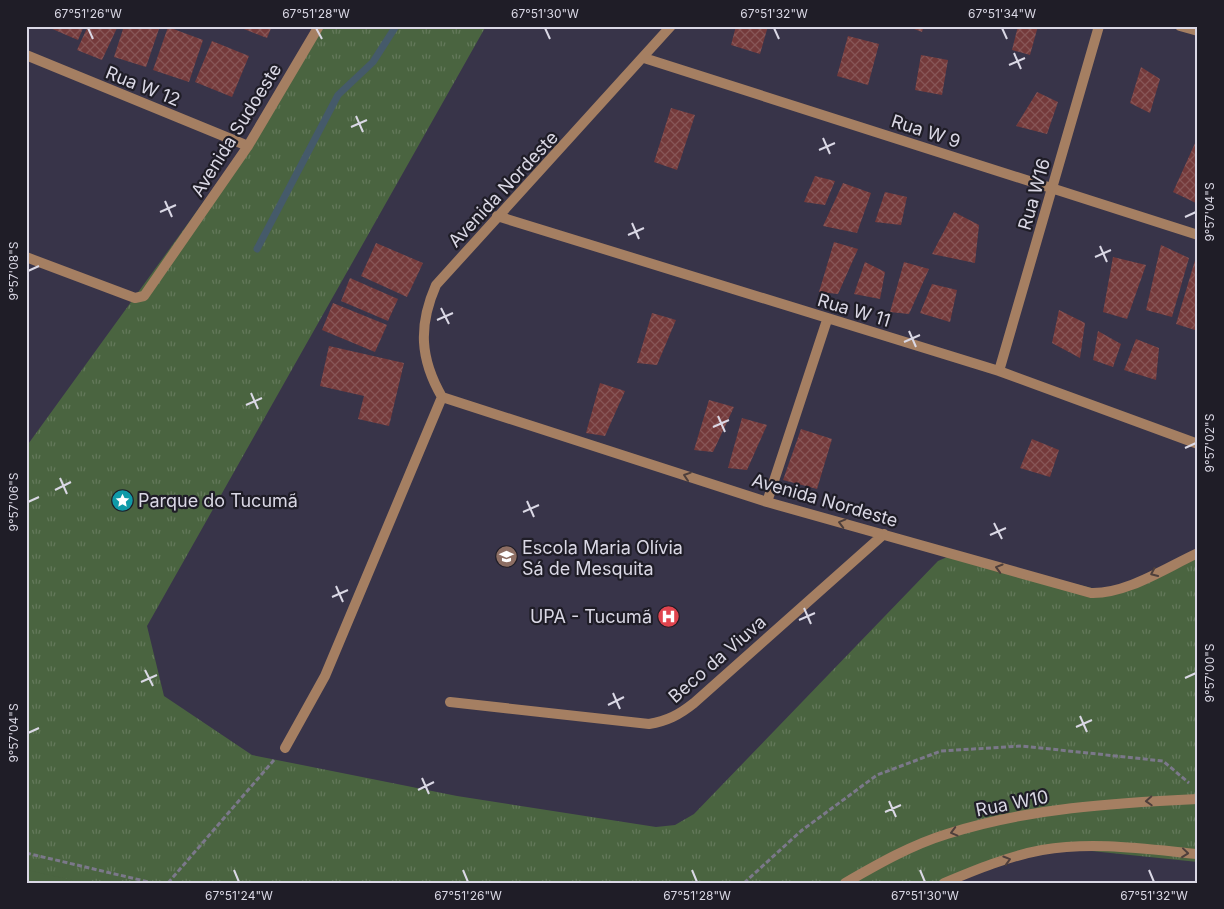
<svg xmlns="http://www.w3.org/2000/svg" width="1224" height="909" font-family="Inter,sans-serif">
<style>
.grass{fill:url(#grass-tufts)}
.garden{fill:#4a6440}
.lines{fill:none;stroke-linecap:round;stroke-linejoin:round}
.stream{stroke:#455a6a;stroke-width:7}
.building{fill:url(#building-cross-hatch)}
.path{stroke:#7b788a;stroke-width:3;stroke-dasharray:5 2.5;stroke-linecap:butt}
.minor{stroke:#a57f62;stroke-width:10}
.tertiary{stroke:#a57f62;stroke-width:10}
.oneway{stroke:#4e3f3c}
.ticks{fill:none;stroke:#dad8e5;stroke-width:2}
.labels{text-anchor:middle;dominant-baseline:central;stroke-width:4.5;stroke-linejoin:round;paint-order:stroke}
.street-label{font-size:18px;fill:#dad8e5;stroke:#1f1d27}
.poi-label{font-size:18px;fill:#dad8e5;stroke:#1f1d27;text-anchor:start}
.neatline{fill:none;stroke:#dad8e5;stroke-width:2}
.ticks-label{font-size:12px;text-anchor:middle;fill:#dad8e5}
</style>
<defs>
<pattern id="grass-tufts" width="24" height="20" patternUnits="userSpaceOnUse" patternTransform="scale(1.25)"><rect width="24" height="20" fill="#4a6440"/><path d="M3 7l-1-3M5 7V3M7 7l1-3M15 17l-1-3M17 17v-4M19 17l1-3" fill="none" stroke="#64795b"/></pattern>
<pattern id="building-cross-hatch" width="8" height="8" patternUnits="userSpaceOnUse" patternTransform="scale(1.25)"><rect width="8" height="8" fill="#743a3b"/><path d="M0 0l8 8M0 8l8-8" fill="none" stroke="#875657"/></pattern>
</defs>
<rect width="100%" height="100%" fill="#383449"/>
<!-- grass -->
<path class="grass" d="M315 26H486L147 626 164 696 252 755 457 796 656 827 675 825 694 814 938 561 954 554 1108 592 1198 553V862L1062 848 967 874 948 883H26V447L252 135Z"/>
<!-- garden -->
<path class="garden" d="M26 870 86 883H26Z"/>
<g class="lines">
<!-- stream -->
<path class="stream" d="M257 249 338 95 373 62 396 26"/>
</g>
<!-- building -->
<path class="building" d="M50 26H84L78 40 50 28Z
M88 26 117 28 102 60 77 50Z
M124 26H160L146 67 114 57Z
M236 26H272L267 38Z
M736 26H768L760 54 731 45Z
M906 26H924L922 32Z
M1018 26H1038L1030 55 1012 50Z
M168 27 203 40 189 82 153 70Z
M848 36 879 44 868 85 837 76Z
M212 41 249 56 232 97 195 82Z
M921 55 948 60 942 95 915 90Z
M1141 67 1160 79 1150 113 1130 103Z
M1037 92 1058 102 1047 134 1016 126Z
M671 108 695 115 677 170 654 162Z
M1196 141 1198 142V204L1173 192Z
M815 176 835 181 825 205 804 202Z
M843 183 871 193 857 233 823 226Z
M885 192 907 197 901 225 875 222Z
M954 212 979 225 975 263 932 254Z
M834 242 858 249 838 294 819 292Z
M376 243 423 263 407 297 361 276Z
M1161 245 1189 258 1172 317 1146 310Z
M1113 257 1146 265 1127 319 1103 312Z
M1196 257 1198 258V331L1176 324Z
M865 262 885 272 880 299 854 294Z
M904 262 929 269 909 314 890 312Z
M350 278 398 299 388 321 341 301Z
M932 284 957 290 950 322 920 313Z
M333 303 387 325 375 352 322 330Z
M1059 310 1085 323 1080 358 1052 343Z
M652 313 676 320 657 365 637 363Z
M1098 331 1121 344 1113 367 1093 360Z
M1136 339 1159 348 1156 380 1124 370Z
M329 346 404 363 389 426 358 419 364 396 320 386Z
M600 383 625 391 605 436 586 433Z
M709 400 734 407 713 452 694 450Z
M742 418 767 425 747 470 728 468Z
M801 429 832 439 817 489 783 480Z
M1032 439 1059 450 1050 477 1020 468Z"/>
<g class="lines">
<!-- path -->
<path class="path" d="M26 853 153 883
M168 883 274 760
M744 883 801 831 877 775 941 751 1022 746 1163 761 1189 783"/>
<!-- minor -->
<path class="minor" d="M671 26 436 285C418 326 420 359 442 397L767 502 1091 593C1127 594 1165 568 1198 553
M1180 26 1198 31
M26 55 248 146
M644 58 1198 235
M497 216 999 371 1198 444
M26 257 135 298 144 296 248 146 319 26
M999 371 1099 26
M767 502 827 320
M450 702 649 724C667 721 679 715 694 703L884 534
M285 748 325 676 442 397"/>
<!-- tertiary -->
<path class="tertiary" d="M845 883C878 864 911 845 947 834 1028 808 1114 803 1198 799
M944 883C975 870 1009 856 1042 850 1093 841 1146 849 1198 854"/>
</g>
<!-- one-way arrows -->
<defs><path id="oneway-chevron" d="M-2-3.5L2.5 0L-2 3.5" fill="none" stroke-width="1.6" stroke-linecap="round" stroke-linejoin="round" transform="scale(1.25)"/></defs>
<g class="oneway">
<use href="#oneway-chevron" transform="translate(687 476) rotate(-162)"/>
<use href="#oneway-chevron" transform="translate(842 523) rotate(-165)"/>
<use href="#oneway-chevron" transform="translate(999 568) rotate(-164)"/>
<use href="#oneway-chevron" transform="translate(1154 573) rotate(155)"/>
<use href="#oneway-chevron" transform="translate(1149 801) rotate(177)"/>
<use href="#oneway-chevron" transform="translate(954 832) rotate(165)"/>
<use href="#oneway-chevron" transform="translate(1185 853) rotate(6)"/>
<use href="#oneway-chevron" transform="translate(1007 860) rotate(-17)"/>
</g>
<!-- ticks -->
<path class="ticks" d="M88 28 93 39M316 28 322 39M545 28 550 39M774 28 779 39M1002 28 1007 39M1014 53 1021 69M1009 65 1025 58M356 116 363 132M351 127 367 120M823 138 830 154M819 150 835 143M165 201 172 217M160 212 176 205M1185 217 1196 212M632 223 639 239M628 235 644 228M1100 246 1107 262M1095 257 1111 250M28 271 39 266M441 308 449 324M437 320 453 313M909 331 916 347M904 342 920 335M251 393 258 409M246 405 262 398M718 416 725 432M713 427 729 420M1185 448 1196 443M60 478 67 494M55 490 71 482M527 501 534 517M28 502 39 497M523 512 539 505M994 523 1002 539M990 535 1006 528M336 586 343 602M332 597 348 590M804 608 811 624M799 620 815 613M145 670 153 686M1185 678 1196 673M141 682 157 675M613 693 620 709M608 705 624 697M1080 716 1087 732M1076 727 1092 720M28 733 39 728M422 778 429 794M418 790 434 782M889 801 896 817M885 812 901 805M234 870 239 882M463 870 468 882M692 870 697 882M920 870 925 882M1149 870 1154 882"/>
<!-- icons -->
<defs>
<symbol id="sight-disc" viewBox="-11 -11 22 22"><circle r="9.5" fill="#0f9aa8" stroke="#1f1d27"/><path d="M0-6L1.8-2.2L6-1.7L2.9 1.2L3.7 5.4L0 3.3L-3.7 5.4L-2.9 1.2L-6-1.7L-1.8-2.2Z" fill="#fff"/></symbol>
<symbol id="school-disc" viewBox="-11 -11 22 22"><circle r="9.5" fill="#8d6e63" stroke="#1f1d27"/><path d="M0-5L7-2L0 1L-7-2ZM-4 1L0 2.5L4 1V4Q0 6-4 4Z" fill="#fff"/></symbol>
<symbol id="hospital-disc" viewBox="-11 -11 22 22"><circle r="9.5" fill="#e0444e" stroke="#1f1d27"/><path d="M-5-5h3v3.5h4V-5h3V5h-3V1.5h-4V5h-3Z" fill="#fff"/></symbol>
</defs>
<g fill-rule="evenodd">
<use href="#sight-disc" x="110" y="488" width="25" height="25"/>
<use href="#school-disc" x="494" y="544" width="25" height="25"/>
<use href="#hospital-disc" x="656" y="604" width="25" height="25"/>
</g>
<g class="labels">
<!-- street labels -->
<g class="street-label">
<text transform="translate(143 86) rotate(22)">Rua W 12</text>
<text transform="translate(236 130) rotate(-58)">Avenida Sudoeste</text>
<text transform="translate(926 131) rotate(18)">Rua W 9</text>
<text transform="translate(503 189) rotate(-47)">Avenida Nordeste</text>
<text transform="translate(1034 194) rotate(-74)">Rua W16</text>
<text transform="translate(854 310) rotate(17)">Rua W 11</text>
<text transform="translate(825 500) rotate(16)">Avenida Nordeste</text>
<text transform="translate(717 659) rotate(-41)">Beco da Viuva</text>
<text transform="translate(1012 803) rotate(-11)">Rua W10</text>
</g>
<!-- poi labels -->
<g class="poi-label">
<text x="138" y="500">Parque do Tucumã</text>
<text x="522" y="547">Escola Maria Olívia<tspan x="522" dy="21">Sá de Mesquita</tspan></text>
<text x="652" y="616" text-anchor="end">UPA - Tucumã</text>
</g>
</g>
<!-- border -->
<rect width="1224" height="909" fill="none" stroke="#1f1d27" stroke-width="55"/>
<rect x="28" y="28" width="1168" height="854" class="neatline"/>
<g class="ticks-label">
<text x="88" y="18">67°51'26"W</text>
<text x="316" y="18">67°51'28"W</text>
<text x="545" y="18">67°51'30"W</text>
<text x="774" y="18">67°51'32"W</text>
<text x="1002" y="18">67°51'34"W</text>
<text transform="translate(1210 212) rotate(-90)" y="4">9°57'04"S</text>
<text transform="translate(14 271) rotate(-90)" y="4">9°57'08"S</text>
<text transform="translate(1210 443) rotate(-90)" y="4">9°57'02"S</text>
<text transform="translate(14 502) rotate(-90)" y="4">9°57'06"S</text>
<text transform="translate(1210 673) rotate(-90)" y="4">9°57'00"S</text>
<text transform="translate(14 733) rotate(-90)" y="4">9°57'04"S</text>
<text x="239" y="900">67°51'24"W</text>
<text x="468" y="900">67°51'26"W</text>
<text x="697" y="900">67°51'28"W</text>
<text x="925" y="900">67°51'30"W</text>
<text x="1154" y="900">67°51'32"W</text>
</g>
</svg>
